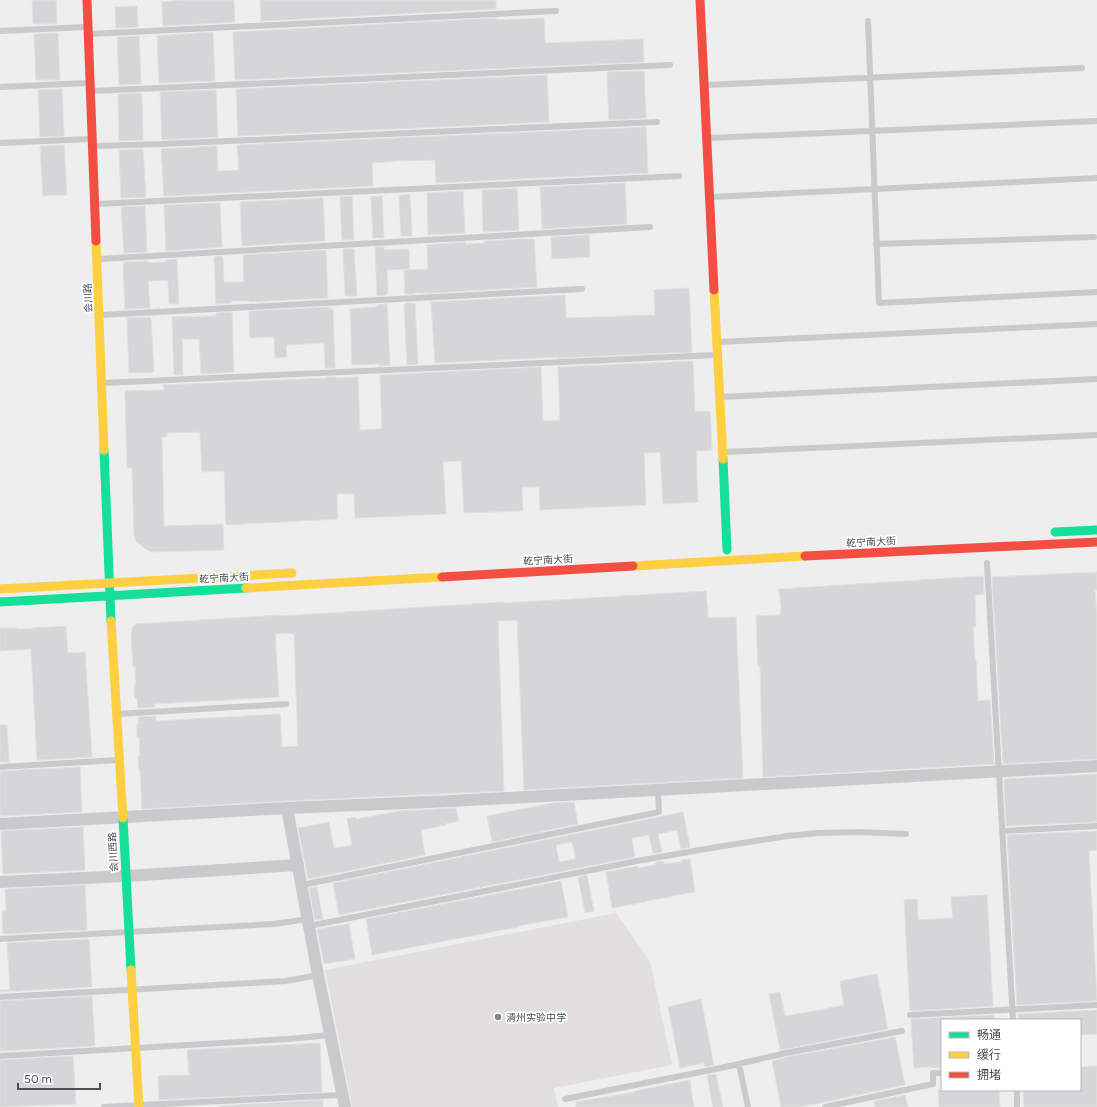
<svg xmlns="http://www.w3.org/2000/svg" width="1097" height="1107" font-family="Figtree,'Noto Sans SC',sans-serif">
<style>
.education{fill:#e1dfdf}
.building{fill:#d6d6d8;stroke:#e0e0e1;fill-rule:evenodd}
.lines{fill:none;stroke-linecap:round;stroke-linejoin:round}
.lane{stroke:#c9cacc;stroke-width:6}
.street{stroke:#c9cacc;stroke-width:12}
.fast{stroke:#16e098;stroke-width:9}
.slow{stroke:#ffcf43;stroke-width:9}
.jam{stroke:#f24e42;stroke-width:9}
.poi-dot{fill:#82888c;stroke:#fff;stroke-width:1.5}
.labels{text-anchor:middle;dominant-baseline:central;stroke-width:3.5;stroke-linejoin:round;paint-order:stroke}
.street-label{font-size:10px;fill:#475158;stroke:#fff}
.poi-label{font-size:10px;fill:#475158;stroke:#fff;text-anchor:start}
</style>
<rect width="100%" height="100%" fill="#efeeee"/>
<!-- education -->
<path class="education" d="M616 913 650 961 672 1065 554 1088 558 1107H352L325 970Z"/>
<!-- building -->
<path class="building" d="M32 0H56L57 24H33Z
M184 0H234L235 22 163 26 162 2Z
M260 0H496V9L261 21Z
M137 6 138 27 116 28 115 7Z
M496 18 497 20 544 18 545 43 643 39 644 62 235 80 233 32Z
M213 32 215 81 159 83 157 36Z
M57 33 58 34 60 80H36L34 34Z
M139 36 141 84 119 85 117 37Z
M644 71 646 118 609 120 607 72Z
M547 75 549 122 238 136 236 89Z
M61 89H62L64 136 40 137 38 90Z
M216 90 218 137 162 140 160 92Z
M141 93V95H142L143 140 119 141 118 96H119V94Z
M646 127 648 173 436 183 435 160 397 161 372 163 373 186 164 196 161 149 217 146 218 171 239 170 237 145Z
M64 145 67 195 43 196 40 146Z
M143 149 146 196 145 197 121 198 119 150Z
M625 183 627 224 542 229 540 187Z
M517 188 519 230 483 232 482 190Z
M463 191 465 233 428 235 427 193Z
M410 194 412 236H401L399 195Z
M352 196 354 240H342L340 197Z
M382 196 384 238H373L371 197Z
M323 198 325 241 242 246 240 202Z
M220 203 222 247 166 251 164 205Z
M145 206 147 252 124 253 121 207Z
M589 235 590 257 552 259 551 237Z
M519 239H534L537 287 431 293H414V294H405L404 270 428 269 427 245 465 242 466 244 484 243V241Z
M375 247H384V250L409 249 410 269 387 270 388 294H386V295L377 296Z
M343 249H354L357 296H345Z
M326 250 328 298 249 302V301H231V303L216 304 214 257 222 256V258H223L224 282H244L243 255Z
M177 259 179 304H169L168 280 148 281 150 308 125 309 123 264H124V262L148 261V263L166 262V260Z
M689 288 692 352 558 358V357L540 358 435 363 431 302 565 295 566 318 655 315 654 290Z
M406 303H415L418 364 407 365 404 305 406 304Z
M387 304 390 365 379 366V364L352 365 350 309 376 307 378 306 377 305Z
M329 307V309H333L335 368H325L324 343 286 345 287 357 275 358 274 337 250 338 249 311Z
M232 312 234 372 201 374 199 339H182L183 375H174L172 317 216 316V313Z
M150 317V319H151L154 372 129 373 127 318Z
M693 361 695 412 710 411 712 450 696 451 698 502 663 504 660 452 644 453 646 505 540 510 539 487H522L523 511 464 513 461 461 443 462 446 514 355 518 354 494H337L338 519 226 525 224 471 202 472 200 432 167 433V437H162L164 526 223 524 224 550 151 552 144 548 136 541 134 535 132 468H127L125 391 164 390 163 385 326 378V377H336V378L358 377 360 430 380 429 382 428 380 375 541 367 543 421 560 420 558 367Z
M1097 572V590H1095L1097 617V759L1003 764 992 577Z
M983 576 984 594 975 595 976 627H973L975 660H976L978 701 990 700 994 764 763 777 760 666H758L756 616 780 615 781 607 779 589Z
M706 591 708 618 736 617 743 778 524 790 517 620 498 621 504 791 287 801 142 809 140 770H139L138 757 140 756 139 737 137 738V724H139L138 717 156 716V721L280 714 282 747 298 746 294 634H292V633L275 634 279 697 155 704V707L138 708 137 698H135L134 685 136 684 135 667H133L131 634 132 628 136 624 281 615V616L504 602V603Z
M66 626 68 653 85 652 92 757 37 760 31 649 0 651V628H18V629Z
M0 725H7L9 762H0Z
M80 767 82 812 0 816V771Z
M1097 774V822L1006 826 1004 779Z
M574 802 578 824 492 842 487 816 553 803Z
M456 808 459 821 445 824 446 825 421 830 425 855 308 879 298 828 329 822 334 848 352 845 347 819 356 817V819L400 811Z
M683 812 690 847 681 849 677 830 658 834 662 852 653 854 649 835 632 838 635 857 339 915 333 883ZM572 842 576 859 559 862 556 845Z
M83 827 85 870 3 874 1 831Z
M1097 831V850L1089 851 1097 1001 1017 1005 1007 835Z
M690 859 695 892 671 896V897L645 901V902L612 908 606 872 637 866 638 868 655 865V862L663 861 664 864 681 862V860Z
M587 875 594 911 585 913 578 877Z
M561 881 568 917 518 926V927L372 955 366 919Z
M85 885 87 930 3 934 2 912 6 911 5 889Z
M317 887 323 919 315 920 309 888Z
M987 895 993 1006 910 1011 904 900 917 899 918 920 953 918 951 897Z
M349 924 355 959 324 964 317 929Z
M88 939V940H89L92 987 0 992V990H10L7 943Z
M877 974 888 1029 780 1050 769 994 780 992 785 1016 809 1012 844 1005 840 981Z
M92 996 95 1046 0 1051V1001Z
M701 999 714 1065 705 1067 704 1063 680 1068 668 1007Z
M1097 1010V1034L1080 1035V1020H1019L1018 1014Z
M994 1015V1020H942V1068L929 1067 914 1068 911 1019Z
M895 1037 905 1085 801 1107H781L772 1061 787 1057Z
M320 1043 322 1092 159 1100 158 1076 189 1075 187 1050Z
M73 1056 76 1104 0 1107V1060Z
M1097 1066V1107H1024L1023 1090H1080V1067Z
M715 1074H716L723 1107H713L707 1075Z
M690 1080 694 1107H576V1102L635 1092V1091Z
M938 1090H999L1000 1107H939Z
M905 1095 908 1107H875L874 1101Z
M323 1100V1107H219V1106Z"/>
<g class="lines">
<!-- lane -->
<path class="lane" d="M868 21 879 303 1097 292
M0 31 86 27
M90 34 556 11
M706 85 1082 68
M0 87 88 83
M92 91 670 65
M708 138 1097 121
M0 143 90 139
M95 146 162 144 657 122
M711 197 1097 178
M97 204 679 176
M876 244 1094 237
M99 259 650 227
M101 315 582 289
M718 342 1097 324
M103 383 715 355
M721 397 1097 379
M724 452 1097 435
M987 563 1013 1020
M118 714 286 704
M0 767 118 760
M1002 831 1097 826
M302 885 659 812 658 790
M309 926 637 861 717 847 787 836 818 833 858 832 906 834
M0 939 274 924 308 919
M0 997 286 981 318 975
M910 1015 1097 1005
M0 1056 288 1039 330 1035
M739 1064 748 1107
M1017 1090V1107
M565 1099 721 1068 786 1053 902 1031
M104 1107 342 1095
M825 1107 933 1084V1073H942"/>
<!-- street -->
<path class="street" d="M287 808 318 975 345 1107
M0 824 287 808 452 801 1097 766
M0 882 126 876 298 865"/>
<!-- fast -->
<path class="fast" d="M104 450 111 621
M723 459 727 550
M1055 532 1097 530
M0 602 246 588
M123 818 131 970"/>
<!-- slow -->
<path class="slow" d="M96 241 104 450
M714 290 723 459
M633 566 805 556
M246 588 442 577
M0 589 292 573
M111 621 123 818
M131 970 139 1107"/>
<!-- jam -->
<path class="jam" d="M87 0 96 241
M700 0 714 290
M805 556 1097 542
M442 577 633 566"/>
</g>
<!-- markers -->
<circle class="poi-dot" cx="498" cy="1017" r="4"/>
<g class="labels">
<!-- street labels -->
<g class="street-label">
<text transform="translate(88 298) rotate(-92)">会川路</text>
<text transform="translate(871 542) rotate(-3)">乾宁南大街</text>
<text transform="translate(548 560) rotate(-3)">乾宁南大街</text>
<text transform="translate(224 578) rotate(-3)">乾宁南大街</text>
<text transform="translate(113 852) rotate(-93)">会川西路</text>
</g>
<!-- poi labels -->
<g class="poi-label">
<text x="506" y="1017">清州实验中学</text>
</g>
</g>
<!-- legend -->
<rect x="941" y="1019" width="140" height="72" fill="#ffffff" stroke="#b5b9bc"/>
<rect x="949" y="1032" width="20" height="6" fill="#16e098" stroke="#b5b9bc"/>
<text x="977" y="1039" font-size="12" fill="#475158">畅通</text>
<rect x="949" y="1052" width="20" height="6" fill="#ffcf43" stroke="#b5b9bc"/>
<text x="977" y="1059" font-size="12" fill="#475158">缓行</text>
<rect x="949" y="1072" width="20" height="6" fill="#f24e42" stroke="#b5b9bc"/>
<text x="977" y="1079" font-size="12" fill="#475158">拥堵</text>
<!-- scale -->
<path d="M18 1083v6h82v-6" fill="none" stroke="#475158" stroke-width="2"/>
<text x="24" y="1083" font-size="12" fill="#475158" stroke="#ffffff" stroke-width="3" paint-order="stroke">50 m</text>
</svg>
